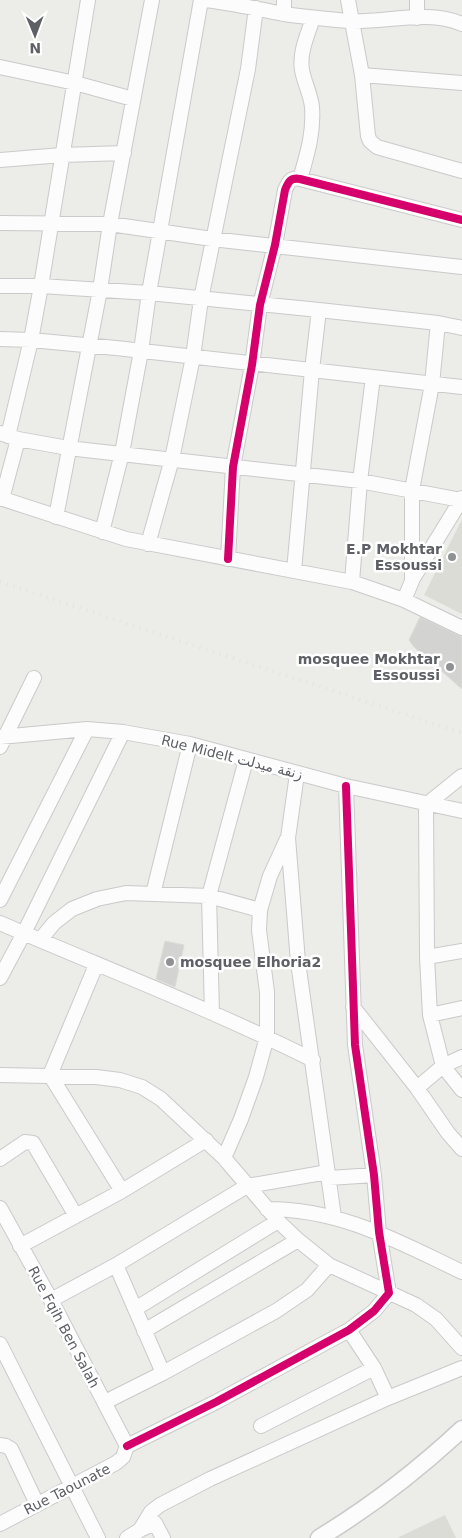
<svg xmlns="http://www.w3.org/2000/svg" width="462" height="1538" font-family="'DejaVu Sans',Cairo,sans-serif">
<style>
.education{fill:#dcdcd7}
.building{fill:#d3d3d1;stroke:#dcdbd7}
.lines{fill:none;stroke-linecap:round;stroke-linejoin:round}
.minor-casing{stroke:#c9caca;stroke-width:16}
.tertiary-casing{stroke:#c9caca;stroke-width:19}
.minor{stroke:#fcfcfc;stroke-width:14}
.tertiary{stroke:#fcfcfc;stroke-width:16}
.rail{stroke:#e3e3e2;stroke-width:4;stroke-dasharray:1 6;stroke-linecap:butt}
.cycleway-casing{stroke:#fff;stroke-width:11}
.cycleway{stroke:#d6006c;stroke-width:8}
.poi-dot{fill:#909193;stroke:#fff;stroke-width:2}
.labels{text-anchor:middle;dominant-baseline:central;stroke-width:5;stroke-linejoin:round;paint-order:stroke}
.poi-label{font-size:14px;font-weight:bold;fill:#5e6065;stroke:#fff;text-anchor:end}
.street-label{font-size:14px;fill:#5e6065;stroke:#fff}
</style>
<rect width="100%" height="100%" fill="#ecece8"/>
<!-- education -->
<path class="education" d="M462 519V614L424 595Z
M445 1515 456 1538H397Z"/>
<!-- building -->
<path class="building" d="M420 617 462 637V689L414 647 409 640Z
M165 941 184 945 175 987 156 979Z"/>
<g class="lines">
<defs>
<path id="minor" d="M205 0C232 3 257 9 284 14 305 17 327 19 348 21 385 23 427 9 462 24
M284 0V14
M348 0 362 75 368 136 370 141 377 147 462 171
M417 0V18
M0 67 75 83 133 99
M362 75 462 83
M0 160 62 155 124 153
M300 179C307 155 314 133 312 107 311 95 304 82 302 70 299 52 308 34 313 18
M0 223 110 224 212 239 462 267
M0 286H41L149 293 319 310 438 323 462 328
M0 339 31 340 116 348 462 387
M0 433 18 439 68 448 360 481 461 500 462 498
M8 436 31 340 41 286 88 0
M0 498 126 539 352 582 404 600 462 628
M2 499 18 439
M56 517 100 290 110 224 152 0
M102 532 122 453 141 351 149 293 201 0
M148 544 172 459 193 357 201 299 248 69 256 8
M228 559 233 467 252 365 260 305 275 245 285 190C288 183 290 177 300 179L462 220
M294 571 312 370 319 310
M412 580 461 500
M352 582 360 481 373 377
M404 600 412 581V490L432 384 438 323
M0 737 87 729 123 732 190 744 346 786 462 811
M0 747 34 678
M297 774 288 838 298 962 334 1217
M462 776 426 805 427 957 430 1015 443 1066 462 1090
M153 894 190 744
M0 900 87 729
M0 923C104 968 211 1009 313 1060
M40 940 54 923 72 909 97 899 126 893 209 896 260 910
M427 957 462 951
M96 965 50 1075 122 1191
M0 978 24 933 123 732
M353 1007 417 1088 448 1133 462 1149
M212 1013 209 896 246 760
M430 1015 462 1008
M0 1075 96 1077 120 1080 142 1087 161 1099 224 1158 278 1221 298 1240 329 1265 416 1305 436 1319 462 1348
M417 1088 443 1066 462 1057
M224 1158 241 1119 256 1077 267 1037V992L259 930 260 910 270 876 287 839
M0 1159 25 1142 33 1143 76 1216
M329 1178 374 1175
M0 1208 51 1300 127 1446
M267 1209C341 1209 397 1241 462 1272
M20 1246 122 1191 206 1140
M116 1265 163 1373
M51 1300 116 1265 247 1186 328 1172
M135 1309 278 1221
M349 1330 374 1368 388 1398
M144 1331 298 1240
M0 1344 98 1538
M105 1402 163 1373 276 1311 307 1290 329 1265
M261 1426 374 1368
M0 1445 6 1446 11 1449 37 1504
M127 1446 216 1402 349 1330 374 1311 389 1293 379 1232 374 1175 355 1045 346 786
M0 1524 116 1463 123 1457 127 1446
M140 1530 155 1523 163 1538
M127 1538 140 1530 151 1512 160 1505 210 1479 388 1398 462 1368"/>
<path id="tertiary" d="M319 1538C370 1507 418 1470 462 1429"/>
</defs>
<!-- minor casing -->
<use href="#minor" class="minor-casing"/>
<!-- tertiary casing -->
<use href="#tertiary" class="tertiary-casing"/>
<!-- minor -->
<use href="#minor" class="minor"/>
<!-- tertiary -->
<use href="#tertiary" class="tertiary"/>
<!-- rail -->
<path class="rail" d="M0 582 462 733"/>
<defs>
<path id="cycleway" d="M228 559 233 467 252 365 260 305 275 245 285 190C288 183 290 177 300 179L462 220
M127 1446 216 1402 349 1330 374 1311 389 1293 379 1232 374 1175 355 1045 346 786"/>
</defs>
<!-- cycleway casing -->
<use href="#cycleway" class="cycleway-casing"/>
<!-- cycleway -->
<use href="#cycleway" class="cycleway"/>
</g>
<!-- markers -->
<g class="poi-dot">
<circle cx="452" cy="557" r="5"/>
<circle cx="450" cy="667" r="5"/>
<circle cx="170" cy="962" r="5"/>
</g>
<g class="labels">
<!-- poi labels -->
<g class="poi-label">
<text x="442" y="549">E.P Mokhtar<tspan x="442" dy="16">Essoussi</tspan></text>
<text x="440" y="659">mosquee Mokhtar<tspan x="440" dy="16">Essoussi</tspan></text>
<text x="180" y="962" text-anchor="start">mosquee Elhoria2</text>
</g>
<!-- street labels -->
<g class="street-label">
<text transform="translate(232 757) rotate(14)">Rue Midelt زنقة ميدلت</text>
<text transform="translate(64 1327) rotate(62)">Rue Fqih Ben Salah</text>
<text transform="translate(67 1489) rotate(-27)">Rue Taounate</text>
</g>
</g>
<!-- north arrow -->
<g transform="translate(35 35) rotate(179)" stroke="#ffffff" stroke-width="4" paint-order="stroke">
<path d="M0-4L9 19L0 12L-9 19Z" fill="#5e6065"/>
<text y="-8" font-size="14" font-weight="bold" text-anchor="middle" fill="#5e6065">N</text>
</g>
</svg>
